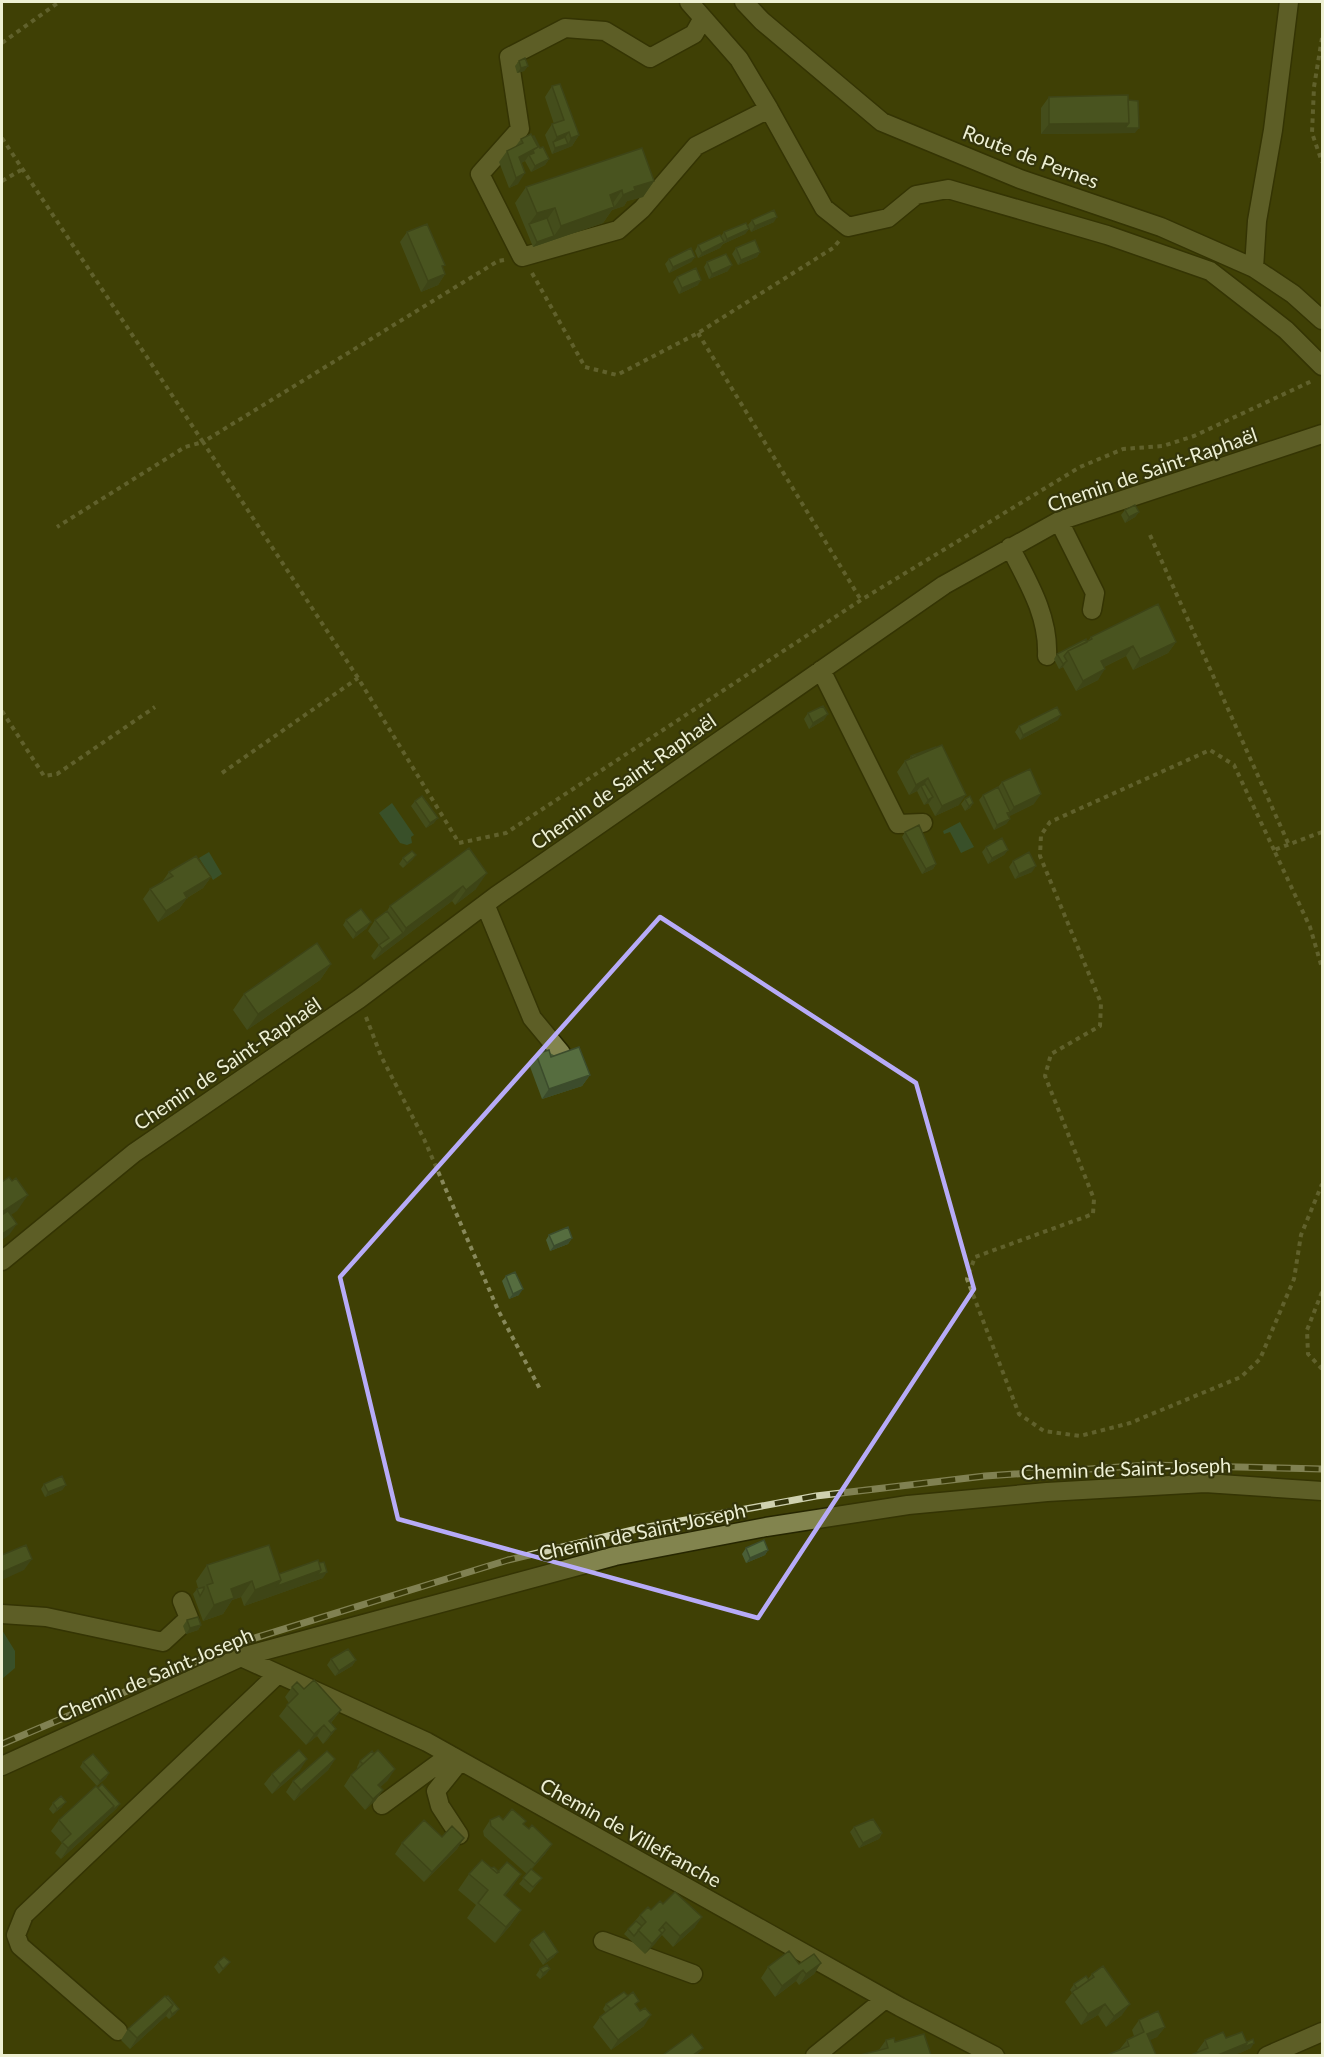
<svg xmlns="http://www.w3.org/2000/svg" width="1324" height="2057" font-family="Lato,sans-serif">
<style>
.water{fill:#316554}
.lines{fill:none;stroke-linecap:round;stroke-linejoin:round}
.minor-casing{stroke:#262600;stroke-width:21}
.path{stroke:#88895b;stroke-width:4;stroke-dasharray:4.5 4.5;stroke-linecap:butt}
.minor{stroke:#82844e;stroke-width:18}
.rail-casing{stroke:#cfd1af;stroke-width:7}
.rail{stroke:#34350b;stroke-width:4.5;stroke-dasharray:14;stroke-linecap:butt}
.wall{fill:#4a5e36}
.shaded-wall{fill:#3c4c2c}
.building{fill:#566d3f;stroke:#3c4c2c;stroke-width:1.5}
.marked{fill:none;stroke:#b7abf8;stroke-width:4.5;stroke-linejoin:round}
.labels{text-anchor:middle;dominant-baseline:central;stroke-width:4.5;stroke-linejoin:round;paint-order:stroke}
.street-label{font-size:20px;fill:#eef0d4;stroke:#34350b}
</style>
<rect width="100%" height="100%" fill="#3f4005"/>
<!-- water -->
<path class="water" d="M392 803 414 835 411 837 412 843 407 845 400 843 379 813Z
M960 822 974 847 961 853 950 832 944 834 943 831Z
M209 852 222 874 213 880 199 858Z
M2 1630 15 1651V1668L2 1679Z"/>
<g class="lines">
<defs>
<path id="minor" d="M689 2 739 59 769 109 696 146 642 209 618 230 522 257 480 174 520 129 509 57 565 28 605 31 650 58 694 34 703 18
M744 2 762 21 882 122 1020 179 1161 227 1254 268 1293 294 1322 320
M769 109 824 208 848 227 888 218 916 195 948 189 1107 235 1210 271 1286 330 1322 366
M1254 268 1257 221 1273 130 1289 2
M1059 521 1095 593 1092 610
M1010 547C1028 582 1049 616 1047 656
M821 670 898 824 923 823
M485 904 532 1018 561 1053
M2 1261 134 1153 359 999 496 896 944 585 1059 521 1322 434
M2 1614 46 1617 163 1642 189 1618 182 1601
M241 1657 427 1742 900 2007 995 2056
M2 1766 241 1657 615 1556 766 1527 908 1505 1047 1492 1205 1483 1322 1491
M382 1805 450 1755
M459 1835 440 1806 436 1791 460 1761
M603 1941 693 1974
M118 2031 20 1946 16 1935 24 1915 278 1674
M815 2056 885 1999
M1267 2056 1322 2032"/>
</defs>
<!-- minor casing -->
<use href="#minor" class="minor-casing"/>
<!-- path -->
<path class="path" d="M1322 38 1314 87 1312 133 1322 162
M2 43 59 2
M2 138 203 442 185 447 57 527
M2 181 21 170
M504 260 498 261 203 442 358 678 459 843 506 833 861 600 1080 467 1123 449 1163 446 1194 436 1314 380
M532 273 585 367 617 375 698 333 833 248 839 241
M698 333 861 600
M1150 535 1289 845
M2 711 44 776 57 774 155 707
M222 773 358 678
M1322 832 1274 850 1310 927 1322 968
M1274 850 1234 765 1210 750 1050 822 1041 835 1040 856 1101 1003 1100 1026 1051 1054 1045 1076 1094 1199 1093 1214 975 1257 967 1279 1019 1414 1044 1431 1080 1436 1130 1423 1241 1377 1260 1359 1294 1279 1301 1235 1322 1184
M366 1017 381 1056 424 1139 498 1310 541 1391
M1322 1292 1307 1330 1308 1354 1322 1369"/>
<!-- minor -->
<use href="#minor" class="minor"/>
<defs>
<path id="rail" d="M2 1744 245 1641 508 1560 637 1529 816 1496 985 1476 1149 1465 1322 1469"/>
</defs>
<!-- rail casing -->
<use href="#rail" class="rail-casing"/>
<!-- rail -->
<use href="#rail" class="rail"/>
</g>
<!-- wall -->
<path class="wall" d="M519 61 528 66 524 71 517 73 515 66Z
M552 86 579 135 572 146 552 154 545 135 552 124H554L545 97Z
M1049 97 1128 100 1135 133 1041 134V108Z
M521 139 540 148 549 159 545 165 531 172 525 161 521 163 518 184 509 188 499 162 507 151 515 147Z
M654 181 643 197 627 201 624 206 612 210 603 223 533 247 515 203 526 187Z
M752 220 774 222 751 232 748 225Z
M749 229 745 234 723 244 720 248 698 258 695 251 698 245 721 236 724 232Z
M407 232 443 268 445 274 438 285 421 292 400 242Z
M736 248 760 252 757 257 738 265 732 254Z
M695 257 691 262 669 273 665 264 669 259Z
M707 262 728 271 709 279 704 267Z
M677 277 698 285 679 294 673 282Z
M1125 510 1139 512 1135 517 1125 523 1121 515Z
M1091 637 1176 642 1168 653 1133 670 1126 656 1104 667 1098 680 1076 691 1063 667 1059 669 1054 659 1057 654 1087 642Z
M808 713 824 720 809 729 804 719Z
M1058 720 1020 740 1015 732 1019 726Z
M911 756 959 805 935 816 928 803 924 805 917 791 909 795 897 772 905 761 909 759Z
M1002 782 1034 804 1009 816 1010 819 1006 824 994 830 979 800 983 795 998 787Z
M965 799 973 803 970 808 965 811 961 804Z
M415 801 434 823 426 828 411 806Z
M905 832 936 864 933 869 922 874 902 837Z
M986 847 1008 850 1004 855 988 864 982 852Z
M469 848 476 889 455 905 452 901 374 960 371 956 379 945 368 931 375 920 387 911 390 906Z
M416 855 412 860 403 868 399 864 403 858Z
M1013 861 1032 872 1015 879 1009 867Z
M169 872 211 877 203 888 187 898 179 909 158 922 143 899 150 889 162 882Z
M346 920 367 928 353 939 343 925Z
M331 964 320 980 247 1030 233 1010 244 994Z
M550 1053 590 1075 582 1086 542 1099 529 1064 536 1054Z
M549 1235 572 1238 568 1244 550 1251 546 1240Z
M506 1276 519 1295 509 1299 502 1281Z
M44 1484 66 1485 62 1490 45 1497 41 1489Z
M746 1548 768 1550 765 1555 746 1563 742 1554Z
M207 1565 279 1574 323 1578 244 1606 241 1597 232 1600 223 1614 203 1621 193 1594 197 1589 198 1588 196 1581Z
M187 1620 201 1625 198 1630 186 1634 183 1626Z
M331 1659 356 1660 352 1666 335 1676 327 1665Z
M292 1687 304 1689 341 1710 331 1723 336 1729 328 1739 323 1744 317 1736 306 1745 279 1716 289 1703 285 1697Z
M335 1759 328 1770 294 1801 286 1792 293 1781Z
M360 1761 388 1780 380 1787 383 1790 375 1801 365 1810 344 1786 351 1775 358 1769 357 1767Z
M83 1762 109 1773 106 1778 97 1786 80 1767Z
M300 1770 272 1794 264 1784 272 1774Z
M53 1803 62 1807 53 1814 49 1809Z
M120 1804 116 1809 61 1859 55 1853 62 1843 51 1831 59 1820Z
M490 1820H503L524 1825 529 1829 552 1844 545 1854 532 1869 538 1883 530 1893 519 1884 527 1874 484 1836 483 1831Z
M854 1827 882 1833 879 1839 859 1848 850 1832Z
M442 1837 464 1838 457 1849 424 1882 395 1854 402 1843Z
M491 1868 499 1872 521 1874 505 1896 521 1910 510 1926 495 1943 467 1918 476 1905 458 1890 469 1874Z
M663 1904 695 1927 673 1947 662 1935 645 1954 624 1934 640 1915Z
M532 1940 554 1957 543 1965 529 1945Z
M218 1962H230L219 1974 214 1967Z
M821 1963 814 1974 799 1985 796 1981 775 1997 761 1978 768 1967Z
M540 1969H550L546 1974 540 1979 536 1975Z
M1092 1974 1122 2015 1106 2027 1098 2015 1081 2025 1065 2002 1072 1993 1070 1990 1074 1984 1088 1979Z
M165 1996 179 2009 175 2014 169 2019 166 2016 130 2049 121 2040 128 2029Z
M606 2004 636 2005 640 2011 644 2026 611 2050 593 2027 600 2017 606 2013 603 2009Z
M1139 2020 1165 2027 1157 2037 1119 2050 1127 2040 1134 2036 1132 2030Z
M886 2040 895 2042 931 2055 879 2050Z
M1205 2040 1251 2048 1240 2053 1198 2052 1197 2051Z"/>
<!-- shaded-wall -->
<path class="shaded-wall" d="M528 66 524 71 517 73 521 68Z
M1129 123 1139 128 1135 133 1041 134 1049 124Z
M569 132 562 142H553L557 137Z
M579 135 572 146 552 154 555 148 568 144 571 138Z
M538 147 531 158 529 155 525 161 511 168 519 157Z
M549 159 545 165 531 172 535 166Z
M525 173 518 184 509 188 516 178Z
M654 181 643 197 627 201 624 206 612 210 623 195 634 187Z
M622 190 611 206 610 195Z
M614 207 603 223 533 247 537 242 554 236 561 226Z
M555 208 544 224H529L537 213Z
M777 217 774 222 751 232 755 226Z
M749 229 745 234 723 244 727 239Z
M724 242 720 248 698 258 702 253Z
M760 252 757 257 738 265 741 260Z
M695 257 691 262 669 273 673 267Z
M732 265 728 271 709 279 712 274Z
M445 274 438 285 421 292 428 281Z
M701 280 698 285 679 294 682 288Z
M1139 512 1135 517 1125 523 1129 517Z
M1176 642 1168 653 1133 670 1140 659Z
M1133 646 1126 656 1094 672 1101 661Z
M1067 661 1063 667 1059 669 1063 664Z
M1105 669 1098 680 1076 691 1083 681Z
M828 714 824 720 809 729 813 723Z
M1061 715 1058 720 1020 740 1023 735Z
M928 778 922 788 921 786 917 791 909 795 916 785Z
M1041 794 1034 804 1004 819 1014 807Z
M966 795 959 805 935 816 942 806Z
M933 797 929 803 924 805 928 800Z
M973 803 970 808 965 811 969 806Z
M438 818 434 823 426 828 430 823Z
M1010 819 1006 824 994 830 997 825Z
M1008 850 1004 855 988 864 992 858Z
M416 855 412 860 403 868 407 863Z
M936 864 933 869 922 874 926 869Z
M1036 866 1032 872 1015 879 1019 874Z
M487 873 476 889 455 905 466 890Z
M211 877 203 888 177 904 184 893Z
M463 886 452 901 374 960 382 949 403 933 406 928Z
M187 898 179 909 158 922 166 911Z
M371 922 367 928 353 939 356 933Z
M331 964 320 980 247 1030 258 1014Z
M590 1075 582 1086 542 1099 549 1089Z
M28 1195 17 1211 2 1221V1212Z
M17 1224 9 1235 2 1240V1234Z
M572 1238 568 1244 550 1251 554 1246Z
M523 1289 519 1295 509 1299 513 1294Z
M66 1485 62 1490 45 1497 48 1492Z
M768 1550 765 1555 746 1563 750 1558Z
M32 1559 24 1570 2 1580V1572Z
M321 1570 327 1572 323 1578 244 1606 255 1590 281 1580Z
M252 1581 241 1597 232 1600 223 1614 203 1621 214 1605 231 1589Z
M201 1625 198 1630 186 1634 190 1628Z
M356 1660 352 1666 335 1676 339 1671Z
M341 1710 333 1720 326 1728 329 1721Z
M324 1725 317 1736 306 1745 314 1734Z
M336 1729 328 1739 323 1744 331 1733Z
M307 1759 300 1770 272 1794 280 1784Z
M335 1759 328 1770 294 1801 301 1790Z
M395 1769 388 1780 371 1796 378 1785Z
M109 1773 106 1778 97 1786 100 1781Z
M383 1790 375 1801 365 1810 373 1799Z
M66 1802 62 1807 53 1814 57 1809Z
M120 1804 116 1809 61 1859 68 1848 114 1806Z
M882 1833 879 1839 859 1848 863 1843Z
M464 1838 457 1849 424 1882 432 1872Z
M552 1844 545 1854 527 1874 535 1864Z
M521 1874 510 1890 497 1905 504 1895Z
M521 1910 510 1926 495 1943 506 1927Z
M702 1917 695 1927 673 1947 680 1936Z
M665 1930 655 1944 645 1954 652 1944Z
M558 1952 554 1957 543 1965 547 1960Z
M821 1963 814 1974 799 1985 806 1974Z
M550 1969 546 1974 540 1979 543 1973Z
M803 1970 796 1981 775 1997 782 1986Z
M1105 2004 1098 2015 1081 2025 1088 2014Z
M1130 2004 1122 2015 1106 2027 1114 2016Z
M173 2005 166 2016 130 2049 137 2038Z
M179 2009 175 2014 169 2019 172 2014Z
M651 2015 644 2026 611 2050 618 2040Z
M1165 2027 1157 2037 1140 2045 1147 2034Z
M1247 2043H1254L1251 2048 1235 2055H1218Z
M703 2048 697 2055H693Z"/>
<!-- building -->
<path class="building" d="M525 58 528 66 521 68 519 61Z
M560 84 579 135 571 138 569 132 557 137 552 124 564 120 552 86Z
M1128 95 1129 123 1049 124V97Z
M1128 100 1138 101 1139 128H1125L1129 123Z
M531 134 538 147 519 157 525 173 516 178 507 151 523 143 521 139Z
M534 136 540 148 543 147 549 159 535 166 529 155 534 153 533 150 538 147 533 137Z
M565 137 568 144 555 148 553 142Z
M642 148 654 181 634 187 635 190 623 195 622 190 610 195 614 207 561 226 555 208 537 213 526 187Z
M774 210 777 217 755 226 752 220Z
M547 218 554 236 537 242 529 224Z
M746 223 749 229 727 239 724 232Z
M427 224 445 265 442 266 445 274 428 281 407 232Z
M720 235 724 242 702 253 698 245Z
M755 240 760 252 741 260 736 248Z
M691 248 695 257 673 267 669 259Z
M726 254 732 265 712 274 707 262Z
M696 268 701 280 682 288 677 277Z
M1135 505 1139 512 1129 517 1125 510Z
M1158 604 1176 642 1140 659 1133 646 1101 661 1105 669 1083 681 1068 651 1092 639 1091 637Z
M1086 639 1087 642 1068 651 1064 656 1067 661 1063 664 1057 654Z
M823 706 828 714 813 723 808 713Z
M1057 707 1061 715 1023 735 1019 726Z
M942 745 966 795 942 806 928 778 916 785 905 761Z
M936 747 912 758 911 756Z
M1030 769 1041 794 1014 807 1002 782Z
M925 784 933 797 928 800 921 786Z
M998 787 1010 812 1007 813 1010 819 997 825 983 795Z
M422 796 438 818 430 823 415 801Z
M970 796 973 803 969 806 965 799Z
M919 825 936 864 926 869 905 832Z
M1002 838 1008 850 992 858 986 847Z
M469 848 487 873 466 890 463 886 406 928 390 906Z
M412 851 416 855 407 863 403 858Z
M1029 852 1036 866 1019 874 1013 861Z
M196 856 211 877 184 893 187 898 166 911 150 889 173 876 169 872Z
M361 909 371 922 356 933 346 920Z
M387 911 403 933 382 949 379 945 389 938 375 920Z
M317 943 331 964 258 1014 244 994Z
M579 1047 590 1075 549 1089 536 1054 549 1050 551 1057Z
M9 1177 12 1181 16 1178 28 1195 2 1212V1182Z
M8 1211 17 1224 2 1234V1215Z
M568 1227 572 1238 554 1246 549 1235Z
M515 1272 523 1289 513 1294 506 1276Z
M62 1476 66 1485 48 1492 44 1484Z
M764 1540 768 1550 750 1558 746 1548Z
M26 1545 32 1559 2 1572V1555Z
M269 1545 281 1580 255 1590 252 1581 231 1589 234 1598 214 1605 207 1585 213 1583 207 1565Z
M318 1560 321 1570 277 1586 281 1580 279 1574Z
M324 1562 327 1572 317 1575 321 1570 319 1563Z
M204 1587V1589L200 1596 197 1589Z
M198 1617 201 1625 190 1628 187 1620Z
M348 1649 356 1660 339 1671 331 1659Z
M314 1680 341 1710 329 1721 336 1729 331 1733 324 1725 314 1734 287 1705 298 1694 292 1687 297 1682 304 1689Z
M299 1750 307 1759 280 1784 272 1774Z
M378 1750 395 1769 378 1785 383 1790 373 1799 351 1775Z
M327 1751 335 1759 301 1790 293 1781Z
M372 1751 374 1754 363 1764 360 1761Z
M93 1754 109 1773 100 1781 83 1762Z
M102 1784 120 1804 111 1811 114 1806 98 1788Z
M96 1786 114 1806 68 1848 62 1842 71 1834 59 1820Z
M61 1796 66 1802 57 1809 53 1803Z
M512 1809 526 1821 523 1824 529 1829 532 1825 552 1844 535 1864 491 1826 490 1820 499 1816 503 1820Z
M873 1819 882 1833 863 1843 854 1827Z
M424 1820 442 1837 452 1826 464 1838 432 1872 402 1843Z
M482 1860 497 1873 507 1862 521 1874 504 1895 521 1910 506 1927 478 1903 488 1890 469 1874Z
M494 1867 499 1872 497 1873 491 1868Z
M531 1869 542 1878 533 1887 523 1878Z
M675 1892 702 1917 680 1936 666 1922 659 1930 662 1933 652 1944 638 1930 646 1922 640 1915 648 1907 651 1910 660 1901 663 1904Z
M636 1921 642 1926 634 1936 628 1929Z
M663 1927 665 1930 658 1938 662 1933 659 1930Z
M544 1931 558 1952 547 1960 532 1940Z
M789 1951 799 1964 814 1954 821 1963 806 1974 803 1970 782 1986 768 1967Z
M224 1957 230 1962 223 1969 218 1962Z
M547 1965 550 1969 543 1973 540 1969Z
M1103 1966 1130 2004 1114 2016 1105 2004 1088 2014 1072 1992 1094 1977 1092 1974Z
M1086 1976 1089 1980 1077 1989 1074 1984Z
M624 1992 628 1996 611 2009 606 2004Z
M633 1992 639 2001 635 2004 640 2011 645 2008 651 2015 618 2040 600 2017Z
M165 1996 173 2005 137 2038 128 2029Z
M168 1996 179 2009 172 2014 170 2010 173 2005 166 1997Z
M1158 2011 1165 2027 1147 2034 1156 2055H1107L1129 2046 1127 2040 1144 2032 1139 2020Z
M1223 2032 1226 2038 1242 2032 1247 2043 1218 2055H1191L1208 2048 1205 2040Z
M692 2034 703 2048 693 2055H663Z
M924 2034 931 2055H860L888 2048 886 2040 894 2038 895 2042Z
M1253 2039 1254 2043 1244 2047 1247 2043V2042Z"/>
<!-- marked area -->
<path d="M0 0H1324V2057H0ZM660 917 916 1083 974 1289 758 1618 398 1519 340 1277Z" fill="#3f4005" fill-opacity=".55" fill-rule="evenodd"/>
<path class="marked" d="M660 917 916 1083 974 1289 758 1618 398 1519 340 1277Z"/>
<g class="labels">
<!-- street labels -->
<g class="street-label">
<text transform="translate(1031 156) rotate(21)">Route de Pernes</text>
<text transform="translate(1152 469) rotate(-19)">Chemin de Saint-Raphaël</text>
<text transform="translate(623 781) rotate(-35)">Chemin de Saint-Raphaël</text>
<text transform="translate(227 1063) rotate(-34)">Chemin de Saint-Raphaël</text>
<text transform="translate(1126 1468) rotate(-2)">Chemin de Saint-Joseph</text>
<text transform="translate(642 1531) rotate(-12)">Chemin de Saint-Joseph</text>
<text transform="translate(155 1674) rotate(-23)">Chemin de Saint-Joseph</text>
<text transform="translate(631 1832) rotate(29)">Chemin de Villefranche</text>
</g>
</g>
<!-- border -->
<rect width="1324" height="2057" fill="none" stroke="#eef0d4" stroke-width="6"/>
</svg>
